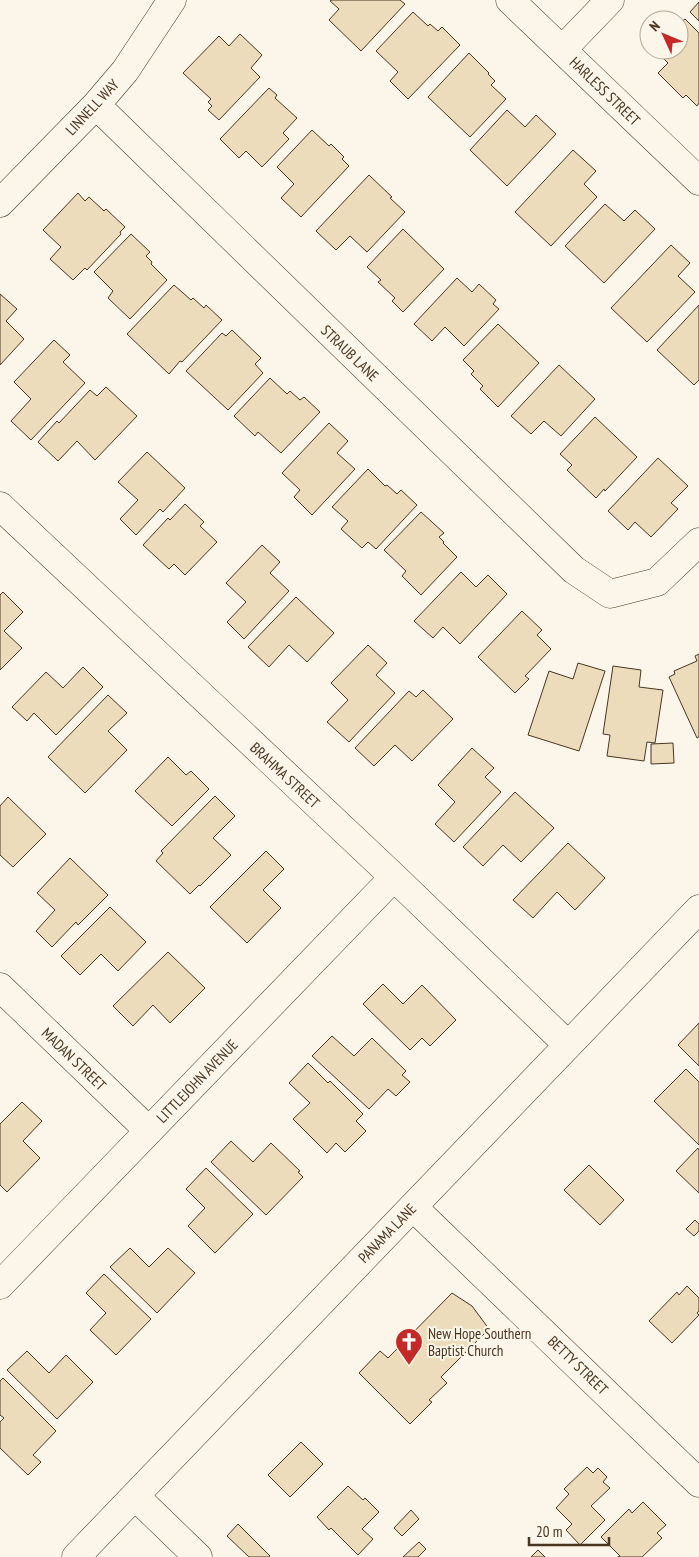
<svg xmlns="http://www.w3.org/2000/svg" width="699" height="1557" font-family="'PT Sans Narrow',sans-serif">
<style>
.building{fill:#ecdcbc;stroke:#4a3520}
.lines{fill:none;stroke-linecap:round;stroke-linejoin:round}
.minor-casing{stroke:#4a3520;stroke-width:29}
.major-casing{stroke:#4a3520;stroke-width:29}
.minor{stroke:#fbf6e9;stroke-width:28}
.major{stroke:#fbf6e9;stroke-width:28}
.labels{text-anchor:middle;dominant-baseline:central;stroke-width:4;stroke-linejoin:round;paint-order:stroke}
.street-label{font-size:15px;fill:#4a3520;stroke:#fbf6e9}
.poi-label{font-size:15px;fill:#4a3520;stroke:#fbf6e9;text-anchor:start}
</style>
<rect width="100%" height="100%" fill="#fbf6e9"/>
<!-- building -->
<path class="building" d="M332 0H400L405 4 361 51 329 20 339 9 330 1Z
M699 2V21L690 12Z
M413 12 428 26 430 24 438 31 442 27 460 45 408 99 390 81 398 72 376 51Z
M685 19 699 33V103L697 106 686 95 683 98 658 73 668 63 662 57 670 50H679V24Z
M240 34 262 55 251 68 260 77 219 120 208 110 212 106 208 102 211 99 183 73 219 36 229 46Z
M469 53 489 73 488 74 495 81 491 85 506 99 470 137 428 97Z
M269 88 277 95 275 98 297 118 283 133 289 139 262 167 246 151 239 158 220 139Z
M507 110 525 127 536 115 556 134 507 186 470 150Z
M312 130 329 146 331 144 344 157 342 159 349 166 301 217 281 198 294 184 277 167Z
M573 150 596 171 584 184 597 197 551 246 515 212Z
M369 175 392 197 390 198 405 212 367 252 350 236 336 250 316 231Z
M78 193 85 201 89 197 104 211 106 209 125 227 120 232 121 234 87 270 85 268 73 280 50 259 61 247 43 230Z
M605 204 624 221 635 210 655 229 604 283 565 246Z
M403 229 444 269 403 312 392 301 395 298 378 282 381 280 367 267Z
M131 234 150 252 146 256 152 262 151 264 167 280 130 319 108 298 113 291 94 272Z
M671 245 690 263 678 276 695 292 647 342 611 308Z
M457 278 472 292 479 284 496 300 493 304 499 309 464 346 445 327 432 341 414 324Z
M174 285 191 300 193 298 204 308 206 305 222 320 182 362 180 361 169 374 127 334Z
M0 294 17 309 6 321 24 339 0 365Z
M699 305V380L694 385 657 350Z
M498 324 539 363 498 407 480 389 483 386 471 374 474 371 463 360Z
M232 330 261 358 255 364 263 373 228 410 186 371 222 333 226 336Z
M54 340 70 355 63 362 85 383 31 440 11 421 31 399 14 382Z
M559 365 595 399 561 436 544 421 531 434 511 416Z
M270 378 287 394 290 391 300 400 304 397 320 412 281 453 258 432 255 436 234 416Z
M106 387 137 416 95 460 77 441 58 461 38 442 57 421 59 423 90 390 97 396Z
M595 417 637 457 605 491 604 489 596 498 567 470 572 465 560 454Z
M329 423 348 441 337 453 355 469 312 515 294 497 300 490 282 473Z
M147 452 185 488 163 512 160 509 136 535 120 519 138 500 118 482Z
M658 458 688 486 671 503 678 509 651 537 635 522 628 530 608 511Z
M368 469 385 486 387 485 397 494 401 490 417 505 376 549 368 542 362 548 341 529 348 521 332 507Z
M185 504 204 522 200 526 217 542 185 575 174 564 169 569 143 545 168 518 170 520Z
M421 512 444 533 439 537 444 542 443 543 457 557 421 595 402 576 406 571 384 550Z
M262 545 280 562 270 573 289 591 244 639 227 622 246 602 226 583Z
M461 572 476 587 488 575 507 594 460 644 443 627 433 638 414 621Z
M3 592 23 612 4 631 22 648 0 670V595Z
M296 597 334 633 307 662 289 645 269 667 248 647Z
M522 611 542 630 537 635 551 649 525 676 529 679 515 693 478 657Z
M368 645 387 663 376 675 395 693 349 742 327 722 348 700 331 683Z
M699 654V737L697 738 669 677 675 674 674 671 697 661 695 656Z
M578 663 605 671 579 751 528 735 549 671 573 679Z
M613 666 641 670 639 687 663 690 655 743 647 742 644 761 607 756 610 735 603 734Z
M83 667 103 687 56 735 34 713 27 721 12 707 46 672 63 688Z
M423 690 453 719 412 761 395 745 374 766 355 748 409 691 416 697Z
M108 695 127 713 108 731 127 750 85 793 48 757Z
M673 743 674 763 651 764V744Z
M472 748 494 768 485 777 501 792 454 842 435 824 455 802 438 785Z
M168 757 186 775 191 771 209 789 172 826 135 791Z
M515 792 554 828 521 862 503 845 483 866 463 847Z
M215 796 235 816 213 838 231 855 200 886 199 885 190 894 156 861 163 853 161 851Z
M8 797 46 834 13 867 0 855V806Z
M568 843 605 878 575 910 557 892 533 918 513 900Z
M266 851 284 869 263 890 281 908 247 943 210 907Z
M70 858 108 895 78 925 76 922 52 947 36 931 55 910 37 893Z
M110 907 146 942 118 971 101 954 80 975 61 956Z
M168 952 205 988 170 1023 153 1005 133 1026 113 1006Z
M383 984 403 1004 422 985 456 1020 430 1046 422 1038 410 1050 363 1004Z
M699 1023V1066L678 1045Z
M332 1036 354 1056 372 1038 406 1071 402 1075 410 1082 396 1096 388 1089 369 1109 312 1056Z
M308 1063 328 1083 330 1081 363 1114 356 1121 366 1131 345 1152 336 1143 327 1153 293 1119 310 1103 289 1083Z
M686 1069 699 1082V1145L654 1101Z
M22 1102 42 1121 23 1141 40 1158 7 1192 0 1185V1124Z
M231 1141 253 1162 271 1143 300 1171 298 1172 303 1177 266 1215 211 1162Z
M698 1148 699 1150V1193L676 1171Z
M589 1165 624 1200 600 1225 564 1190Z
M206 1168 253 1214 215 1253 188 1226 205 1208 186 1189Z
M695 1220 699 1224V1231L694 1236 686 1229Z
M130 1248 149 1267 168 1248 195 1273 157 1313 110 1267Z
M104 1274 151 1319 116 1355 90 1330 106 1313 86 1293Z
M687 1286 699 1298V1311L697 1313 699 1315 672 1343 649 1321 677 1292 679 1295Z
M452 1293 472 1306 489 1329 441 1377 447 1383 429 1400 432 1402 410 1424 359 1373 380 1351 388 1358Z
M27 1351 49 1373 66 1355 93 1382 57 1419 7 1370Z
M3 1378 56 1431 33 1455 41 1462 28 1475 0 1448V1422L4 1418 0 1415V1381Z
M301 1442 323 1464 290 1497 268 1475Z
M587 1467 593 1473 598 1468 607 1477 603 1482 610 1488 591 1506 605 1520 580 1545 566 1530 572 1524 556 1508 569 1494 564 1489Z
M348 1486 363 1500 365 1498 379 1512 362 1529 373 1539 358 1555 331 1528 329 1530 317 1517Z
M643 1502 666 1525 657 1533 662 1538 642 1557H618L620 1556 601 1537 629 1509 632 1513Z
M411 1510 419 1519 402 1536 394 1528Z
M238 1524 270 1556 269 1557H249L227 1536Z
M419 1542 426 1549 418 1557H403Z
M538 1550 545 1557H531Z"/>
<g class="lines">
<defs>
<path id="minor" d="M510 0 699 181
M562 50 610 0
M96 105 574 570 610 594 657 582 699 542
M0 203 96 105 125 71 172 0
M0 506 394 877 568 1045
M0 987 149 1131
M413 1207 699 1483
M0 1285 394 877
M135 1496 198 1557"/>
<path id="major" d="M76 1557 699 909"/>
</defs>
<!-- minor casing -->
<use href="#minor" class="minor-casing"/>
<!-- major casing -->
<use href="#major" class="major-casing"/>
<!-- minor -->
<use href="#minor" class="minor"/>
<!-- major -->
<use href="#major" class="major"/>
</g>
<!-- icons -->
<defs>
<symbol id="church-pin" viewBox="-11 -11 22 30"><path d="M0 17L-7.5 6A9.5 9.5 0 1 1 7.5 6Z" fill="#c62828" stroke="#fbf6e9"/><path d="M-1.2-6h2.4v3.5h3.3v2.4h-3.3V6h-2.4V-.1h-3.3v-2.4h3.3Z" fill="#fff"/></symbol>
</defs>
<g fill-rule="evenodd">
<use href="#church-pin" x="393" y="1326" width="32" height="43"/>
</g>
<g class="labels">
<!-- street labels -->
<g class="street-label">
<text transform="translate(605 91) rotate(44)">HARLESS STREET</text>
<text transform="translate(92 107) rotate(-47)">LINNELL WAY</text>
<text transform="translate(350 353) rotate(44)">STRAUB LANE</text>
<text transform="translate(285 775) rotate(43)">BRAHMA STREET</text>
<text transform="translate(74 1059) rotate(44)">MADAN STREET</text>
<text transform="translate(197 1081) rotate(-46)">LITTLEJOHN AVENUE</text>
<text transform="translate(387 1233) rotate(-46)">PANAMA LANE</text>
<text transform="translate(578 1365) rotate(44)">BETTY STREET</text>
</g>
<!-- poi labels -->
<g class="poi-label">
<text x="428" y="1333">New Hope Southern<tspan x="428" dy="17">Baptist Church</tspan></text>
</g>
</g>
<!-- north arrow -->
<g transform="translate(664 35) rotate(314)"><circle r="24" fill="#fbf6e9" stroke="#b4a999"/>
<path d="M0-4L9 19L0 12L-9 19Z" fill="#c62828"/>
<text y="-8" font-size="14" font-weight="bold" text-anchor="middle" fill="#4a3520">N</text>
</g>
<!-- scale -->
<path d="M529 1537v8h80v-8" fill="none" stroke="#4a3520" stroke-width="2.5"/>
<text x="536" y="1537" font-size="15" fill="#4a3520" stroke="#fbf6e9" stroke-width="4" paint-order="stroke">20 m</text>
</svg>
